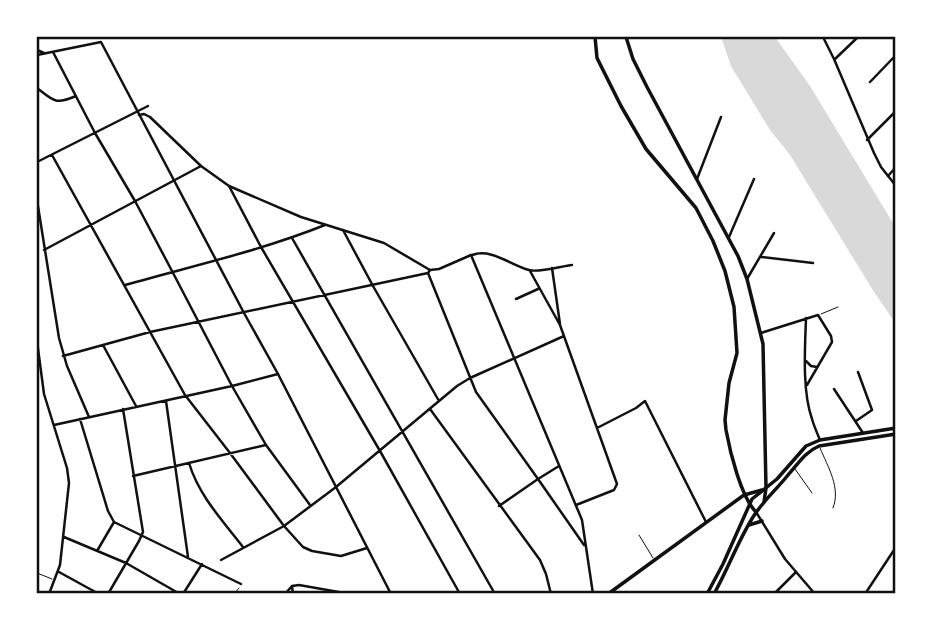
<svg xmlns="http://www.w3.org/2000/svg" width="933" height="631" font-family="Karla,sans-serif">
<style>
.water{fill:#d9d9d9}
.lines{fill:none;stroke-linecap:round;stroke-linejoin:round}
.service{stroke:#111;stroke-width:1}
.minor{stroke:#111;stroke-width:2.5}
.tertiary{stroke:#111;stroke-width:2.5}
.secondary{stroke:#111;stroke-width:3.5}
.primary{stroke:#111;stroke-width:3.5}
.neatline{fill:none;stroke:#111;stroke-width:2.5}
</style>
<rect width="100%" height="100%" fill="#fff"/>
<!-- water -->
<path class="water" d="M721 37H775L810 86 896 228V324L874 292 790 155 770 130 731 66Z"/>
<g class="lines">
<!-- service -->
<path class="service" d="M821 314 838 307
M820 448C828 467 841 488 833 508
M795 469 812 493
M639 535 653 558
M37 573 52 579
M234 594 239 588"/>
<!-- minor -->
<path class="minor" d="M37 39 39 37
M37 50 44 53
M53 52 95 133 135 201 172 271 232 386 266 445 310 505
M835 59 858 37
M870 82 896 55
M37 88C54 101 55 105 76 96
M867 140 896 111
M52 155 185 395 230 453 284 526 303 547 312 551 341 556 367 548
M37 162 148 106
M888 176 896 167
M697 179 721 117
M229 186 261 247 380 451 460 594
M37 200 59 338 67 366 89 417
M343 230 373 286 439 401
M729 237 754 179
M292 238 495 594
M44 250 201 166
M472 255C492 248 510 265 529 270 538 273 562 266 572 265
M761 257 813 263
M552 268 560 324
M430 270 428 273 476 392 538 479 499 506
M530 271 560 325 617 484 614 490 576 505
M747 279 774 233
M125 285C192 266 260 251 325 225
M516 299 538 289
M806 318C805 348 802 391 812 419 814 426 817 433 820 440
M761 333 818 315 831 336 832 342 807 385
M37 341 44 394 67 468 69 483 60 565 49 594
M103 345 136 406
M63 356 150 332 428 273
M806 361 811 366 817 367
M834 389 863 433
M166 401 188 557
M430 409 540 560 546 574 551 594
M80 419 108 511 114 522 241 584
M856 421 872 410 858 372
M54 425 232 386 278 374
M597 428 636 408 645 401 706 522
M189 463C199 496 223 521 243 547
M133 476 266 445
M64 537 126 563 180 594
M97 551 114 522
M221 560 284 526 336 487 457 386 470 378 564 336
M59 572 99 594
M292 586 299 585 350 594
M292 586 293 594
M108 594 139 541 143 532 123 409
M183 594 202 564
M285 594 292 586
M774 594 796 572
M865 594 896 547"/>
<!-- tertiary -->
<path class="tertiary" d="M823 37 834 59 874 153 881 167 896 186
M37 55 101 42 244 313 278 374 391 594
M139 115 144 114 150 117 201 166 229 186 301 217 384 243 430 270 439 269 471 255 582 520 593 594
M559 466 538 479 584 545
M756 512 785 559 815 594"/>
<!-- secondary -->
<path class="secondary" d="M595 37 597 58 621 106 646 149 696 208 713 241 725 271 734 307 737 353 729 383 725 420 726 430C730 452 741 497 756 512
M626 37 633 59 647 87 738 256 747 279 763 344 766 488 764 502
M608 594 744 495 762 490"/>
<!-- primary -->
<path class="primary" d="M749 525 762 521
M707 594 723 564 752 499 777 479 806 446 820 440 896 428
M714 594C728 569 738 541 753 517 763 501 777 489 788 475 798 464 805 452 819 446L896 434"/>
</g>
<!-- border -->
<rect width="933" height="631" fill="none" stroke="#ffffff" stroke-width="77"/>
<rect x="38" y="38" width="856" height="554" class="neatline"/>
</svg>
